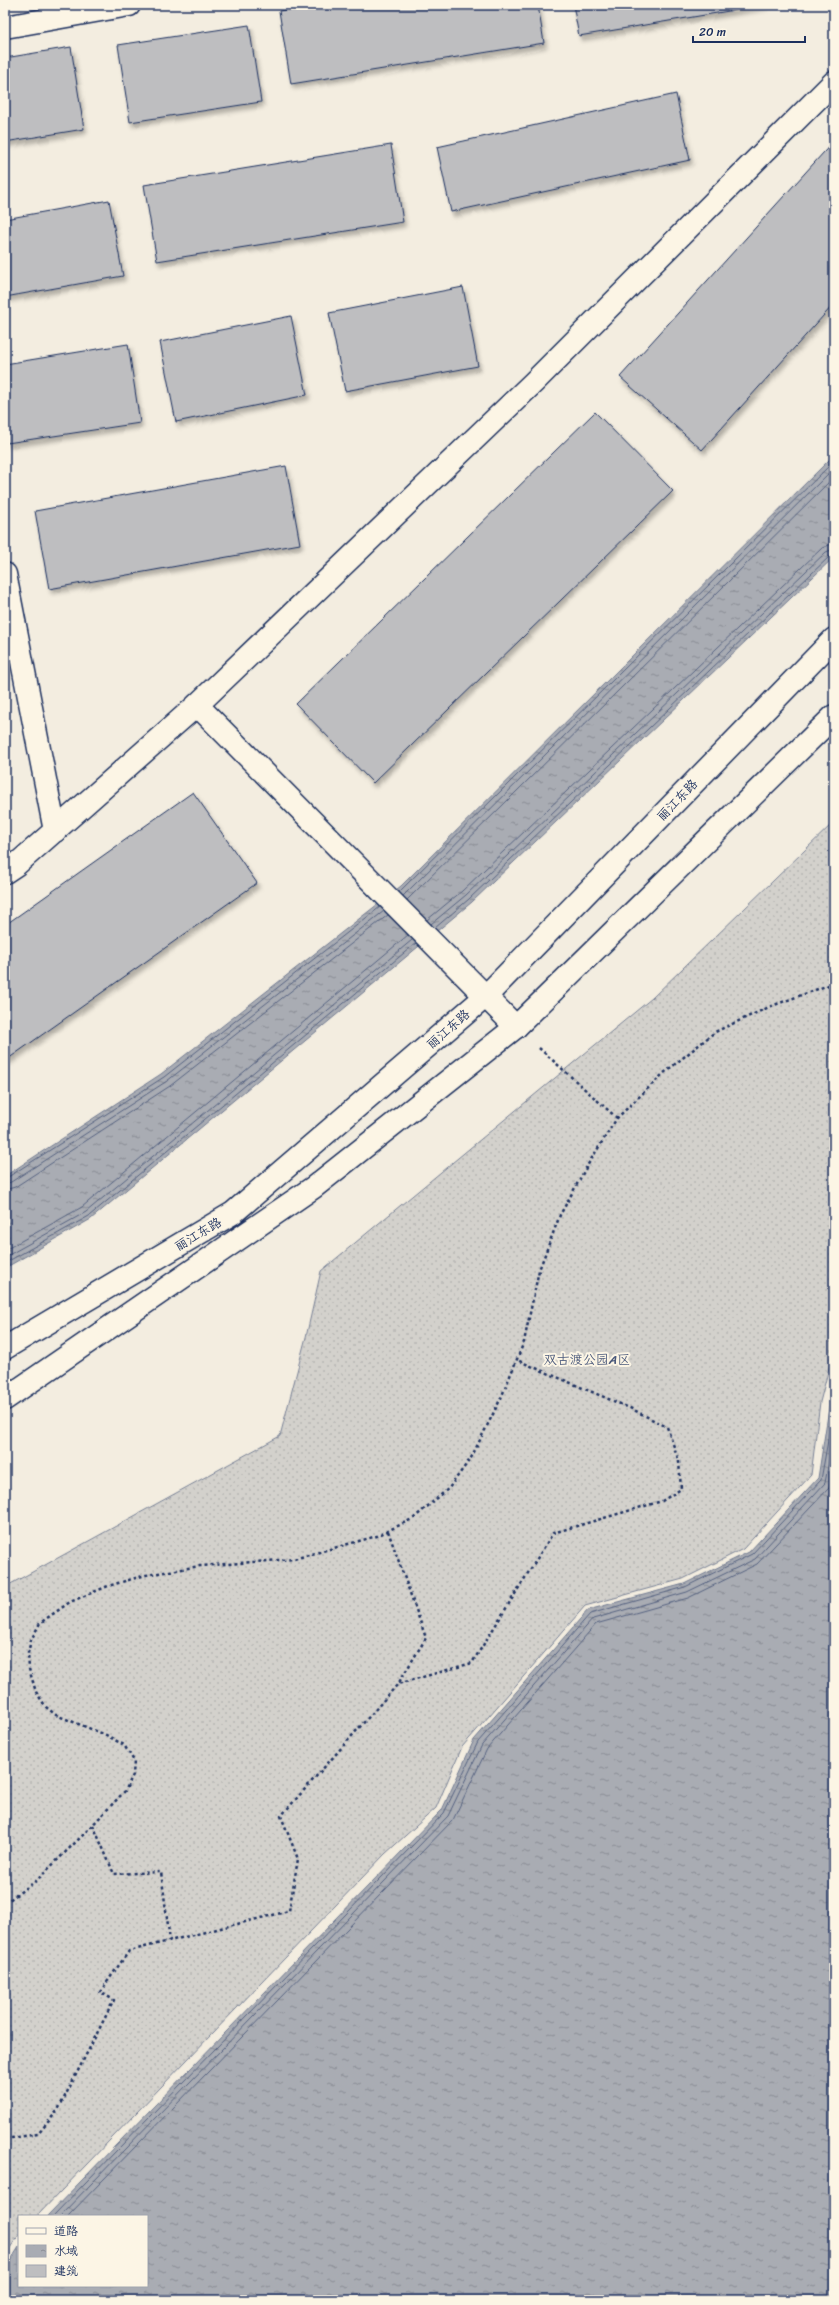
<svg xmlns="http://www.w3.org/2000/svg" width="839" height="2305" font-family="Sriracha,'LXGW WenKai TC',sans-serif">
<style>
.grass{fill:url(#grass-dots);stroke:#778095}
.water{fill:url(#water-ripples);stroke:#707a91}
.lines{fill:none;stroke-linecap:round;stroke-linejoin:round}
.shore{stroke:#546180;stroke-width:1}
.building{fill:#bebec0;stroke:#1b2f5e;filter:url(#shadow)}
.service-casing{stroke:#1b2f5e;stroke-width:25}
.minor-casing{stroke:#1b2f5e;stroke-width:25}
.secondary-casing{stroke:#1b2f5e;stroke-width:25}
.path{stroke:#1b2f5e;stroke-width:2.5;stroke-dasharray:3 3;stroke-linecap:butt}
.service{stroke:#fcf5e5;stroke-width:22}
.minor{stroke:#fcf5e5;stroke-width:22}
.secondary{stroke:#fcf5e5;stroke-width:22}
.labels{text-anchor:middle;dominant-baseline:central;stroke-width:4;stroke-linejoin:round;paint-order:stroke}
.street-label{font-size:13px;fill:#1b2f5e;stroke:#fcf5e5}
.park-label{font-size:13px;fill:#49587a;stroke:#fcf5e5}
</style>
<defs>
<pattern id="grass-dots" width="8" height="8" patternUnits="userSpaceOnUse"><rect width="8" height="8" fill="#d3d1cc"/><path d="M2 2h.1M6 6h.1" fill="none" stroke="#b5b4b2" stroke-width="1.8" stroke-linecap="round"/></pattern>
<pattern id="water-ripples" width="26" height="14" patternUnits="userSpaceOnUse"><rect width="26" height="14" fill="#a9acb3"/><path d="M2 4q2-2 4 0t4 0M15 11q2-2 4 0t4 0" fill="none" stroke="#898c95"/></pattern>
<filter id="shadow"><feDropShadow dx="2.5" dy="4.5" stdDeviation="2" flood-color="#0004"/></filter>
</defs>
<rect width="100%" height="100%" fill="#f3ede0"/>
<filter id="ink" filterUnits="userSpaceOnUse"><feTurbulence type="fractalNoise" baseFrequency=".025" numOctaves="2"/><feDisplacementMap in="SourceGraphic" scale="8" xChannelSelector="R" yChannelSelector="G"/><feConvolveMatrix kernelMatrix="1 2 1 2 8 2 1 2 1" color-interpolation-filters="sRGB"/></filter>
<g filter="url(#ink)">
<!-- grass -->
<path class="grass" d="M834 822V1360L830 1364 820 1402 811 1475 743 1549 683 1579 585 1606 462 1747 436 1808 385 1854 37 2216H19V2235L5 2255V1587L280 1436 306 1337 321 1271 652 998Z"/>
<!-- water -->
<path class="water" d="M834 455V557L472 902 91 1219 5 1268V1176L161 1074 401 886Z
M834 1394V2300H5V2269L19 2247V2286H147V2216H47L442 1810 474 1740 588 1610 684 1584 749 1552 818 1478 829 1408Z"/>
<g class="lines">
<!-- shore -->
<path class="shore" d="M399 892 834 461
M403 896 834 468
M407 900 834 477
M427 920 462 891 822 548 834 543
M431 924 466 895 826 552 834 549
M435 928 469 899 830 556 834 554
M5 1179 164 1077 380 907
M5 1184 11 1182 167 1081 384 911
M5 1190 15 1187 170 1086 388 915
M5 1250 82 1207 408 935
M5 1257 86 1212 412 940
M5 1263 89 1216 416 943
M53 2216 444 1813 478 1742 590 1614 685 1587 752 1554 821 1480 834 1406
M60 2216 448 1816 482 1745 593 1619 687 1592 755 1559 825 1483 834 1434
M68 2216 453 1820 487 1749 596 1624 688 1598 757 1564 829 1488 834 1471"/>
</g>
<!-- building -->
<path class="building" d="M315 5H538L544 43 291 84 279 11Z
M573 5H765L579 36Z
M249 25 261 102 130 122 118 45Z
M71 47 84 129 5 142V58Z
M676 94 690 160 451 212 437 147Z
M834 141V304L702 450 620 377Z
M391 145 403 222 157 261 144 185Z
M109 200 123 276 5 297V219Z
M463 287 478 366 345 391 329 313Z
M291 316 307 395 176 422 160 342Z
M128 344 140 423 7 443 5 431V364Z
M595 412 673 491 373 783 296 704Z
M286 466 300 544 49 589 35 511Z
M193 792 257 883 5 1061V925Z"/>
<g class="lines">
<defs>
<path id="service" d="M5 27 129 5
M5 574 55 831
M5 872 17 864 197 705 534 382 834 82"/>
<path id="minor" d="M197 705 516 1027"/>
<path id="secondary" d="M5 1348 233 1213 486 996 834 639
M5 1399 314 1187 516 1027 834 716"/>
</defs>
<!-- service casing -->
<use href="#service" class="service-casing"/>
<!-- minor casing -->
<use href="#minor" class="minor-casing"/>
<!-- secondary casing -->
<use href="#secondary" class="secondary-casing"/>
<!-- path -->
<path class="path" d="M539 1048 617 1118
M388 1531 426 1638 398 1684
M93 1825 114 1874 161 1872 170 1941
M5 1903 36 1881 82 1836 125 1791 133 1775 134 1761 124 1745 106 1735 56 1715 46 1707 36 1692 29 1669 28 1653 31 1640 40 1623 70 1602 108 1586 146 1575 200 1566 294 1559 377 1536 414 1518 449 1488 471 1458 501 1398 524 1342 539 1270 560 1215 587 1166 617 1118 664 1073 715 1032 769 1007 834 983
M5 2139 38 2134 58 2110 114 2000 100 1992 129 1951 289 1911 298 1859 281 1816 398 1684 472 1663 553 1533 662 1501 681 1489 679 1461 667 1427 632 1409 517 1360"/>
<!-- service -->
<use href="#service" class="service"/>
<!-- minor -->
<use href="#minor" class="minor"/>
<!-- secondary -->
<use href="#secondary" class="secondary"/>
</g>
</g>
<g class="labels">
<!-- street labels -->
<g class="street-label">
<text transform="translate(677 800) rotate(-46)">丽江东路</text>
<text transform="translate(448 1029) rotate(-41)">丽江东路</text>
<text transform="translate(198 1234) rotate(-31)">丽江东路</text>
</g>
<!-- park labels -->
<g class="park-label">
<text x="587" y="1359">双古渡公园A区</text>
</g>
</g>
<!-- margin -->
<rect width="839" height="2305" fill="none" stroke="#fcf5e5" stroke-width="20"/>
<rect x="10" y="10" width="819" height="2285" fill="none" stroke="#1b2f5e" stroke-width="1.5" filter="url(#ink)"/>
<!-- legend -->
<rect x="18" y="2215" width="130" height="72" fill="#fcf5e5" stroke="#a2a6af"/>
<rect x="26" y="2228" width="20" height="6" fill="#fcf5e5" stroke="#a2a6af"/>
<text x="54" y="2235" font-size="12" fill="#1b2f5e">道路</text>
<rect x="26" y="2245" width="20" height="12" fill="url(#water-ripples)" stroke="#a2a6af"/>
<text x="54" y="2255" font-size="12" fill="#1b2f5e">水域</text>
<rect x="26" y="2265" width="20" height="12" fill="#bebec0" stroke="#a2a6af"/>
<text x="54" y="2275" font-size="12" fill="#1b2f5e">建筑</text>
<!-- scale -->
<path d="M693 36v6h112v-6" fill="none" stroke="#1b2f5e" stroke-width="2"/>
<text x="699" y="36" font-size="12" fill="#1b2f5e" stroke="#fcf5e5" stroke-width="3" paint-order="stroke">20 m</text>
</svg>
